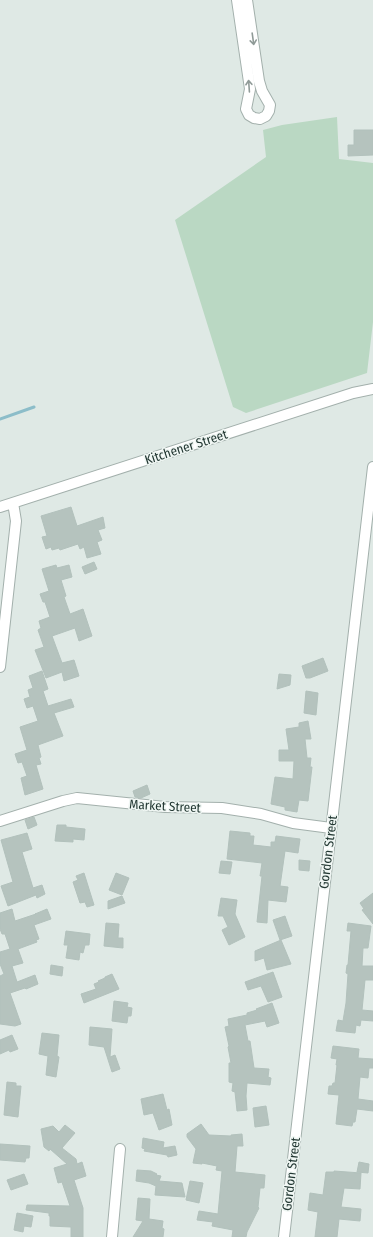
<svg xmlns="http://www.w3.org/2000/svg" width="373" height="1237" font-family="'Fira Sans Condensed',sans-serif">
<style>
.green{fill:#bad8c3}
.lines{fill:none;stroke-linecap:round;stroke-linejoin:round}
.stream{stroke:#8cbdc9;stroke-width:3}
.building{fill:#b5c3be;stroke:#b2c1bc}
.street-casing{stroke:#a3b0ac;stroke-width:12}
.street{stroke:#fff;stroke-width:10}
.oneway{stroke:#909b98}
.labels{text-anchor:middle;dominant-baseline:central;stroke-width:3;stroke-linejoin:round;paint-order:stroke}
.street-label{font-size:13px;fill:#223732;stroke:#eff6f3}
</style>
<rect width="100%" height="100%" fill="#dfe9e5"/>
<!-- green -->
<path class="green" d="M337 117 339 159 373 163V322L367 373 246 413 233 407 175 220 266 157 263 130 282 125Z"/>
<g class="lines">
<!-- stream -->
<path class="stream" d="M0 419 34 407"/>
</g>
<!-- building -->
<path class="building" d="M354 130H373V155L348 156V145H354Z
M71 507 77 526 103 517 105 528 98 530 102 540 97 542 101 554 87 558 84 547 80 549 78 544 60 550 59 548 52 550 51 547 46 549 42 537 47 536 41 516Z
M94 562 97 569 85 574 82 567Z
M56 565 57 568 69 565 72 577 61 580 66 596 64 597 70 614 83 609 92 636 79 641 75 628 52 636 62 663 74 660 79 676 64 681 62 672 46 678 35 650 44 647 38 630 41 628 39 621 50 617 45 602H43L40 594 49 591 42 569Z
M323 658 328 671 310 678H306L302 666Z
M42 671 48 689 43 691 48 706 71 699 74 707 54 713 63 736 38 745 41 757 39 758 41 764 36 765 43 789 25 795 21 778 27 776 22 762 18 763 15 754 27 750 20 727 38 721 33 706 27 708 24 699 30 697 28 690 33 688 29 676Z
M279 674 291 675 290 685 277 689Z
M306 691 318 693 316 715 304 713Z
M308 721 311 739H305L307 758H311L310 767H312L308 801 299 800 297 812 285 810V807L271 804 275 777 293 779 294 761H279V750H289L286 729 299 727V723Z
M147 785 150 794 141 798 135 797 133 791Z
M34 817 37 825 28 829 25 820Z
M57 825H66V827L85 829 84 840 73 839V842L55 841Z
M230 831 250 833V836H254L253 845 271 847V842H275L276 836 300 839 298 853 285 851 280 886 288 887 286 902 268 900 267 923 257 922 262 876H260L262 863 227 859Z
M27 833 32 849 22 852 33 888 42 885 45 894 37 898 36 895 8 906 1 886 13 882 1 840Z
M299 860 310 861 309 871 299 870Z
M221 861 232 862 230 874 219 873Z
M84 873 94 905 87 907 85 902 80 903 73 882 78 880 76 876Z
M116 873 129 878 122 895 109 890Z
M373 893V924L362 910 364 909 360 903Z
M122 896 125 903 108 909V901Z
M221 898 237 900 235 914 245 937 229 945 222 930 228 927 223 916H218Z
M12 909 15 921 36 914H35L47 909 51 919 34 925 39 939 36 940 37 942 18 949 23 963 12 966 17 982 35 975 38 984 26 989 25 988 10 993 21 1024 15 1026 0 1024V976L4 974 0 964V952L10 949 5 934H2L0 929V913Z
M285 916 292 936 280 940 273 920Z
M106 923 119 924 118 938H123V948L104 946Z
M348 923 371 926 368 948H363L362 966H373V980H365L362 1010 373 1011V1021L361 1020 360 1026 356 1025 355 1033 336 1031 338 1020 343 1021 346 1003 348 974 346 973 347 965H348L351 931H347Z
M66 931 90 934 89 945H85L83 953 80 952 79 960 66 958 68 945H64Z
M281 940 291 964 267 970 264 958 255 961V951Z
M51 965 63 967 62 976 50 974Z
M273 972 282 997 268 1002 261 986 248 990 245 982Z
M112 974 119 989 84 1003 81 994 96 989 94 984 99 982 98 981 105 978V977Z
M114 1001 128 1003 127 1007 132 1008 131 1016H128L127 1023 112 1021Z
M272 1003 279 1023 267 1027 265 1021 245 1025 248 1041H250L254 1068 269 1069 268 1077 271 1078 270 1085 247 1083 246 1096 247 1110 237 1111 235 1092 232 1091 233 1083 229 1082V1063H231L228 1047 229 1046 225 1027 229 1026 228 1019 247 1015V1013L257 1010 256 1009Z
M90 1027 112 1029 110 1057 115 1055 120 1069 112 1072 104 1047 89 1045Z
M42 1033 59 1035 57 1056 59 1057 56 1077 46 1075 48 1056 39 1054Z
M12 1035 18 1049 10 1052 9 1050 0 1054V1040Z
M333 1046 359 1049 358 1058 373 1059V1068H369L368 1078 360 1077 358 1099 373 1101V1111L357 1109 355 1122H353L352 1126 336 1124 339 1095 328 1094 329 1086H332L333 1083H335L337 1065H336L337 1059 331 1058Z
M7 1082 16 1083V1086H21L18 1117 4 1115Z
M163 1094 167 1110 169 1109 172 1125 159 1130 153 1113 144 1115 141 1099Z
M266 1106 269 1125 255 1127 253 1108Z
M201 1124 209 1135 231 1136V1135L242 1134 243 1146H237L235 1172 265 1175 264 1188H260L258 1207 259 1208 247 1232 246 1237H232L233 1230 212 1226 213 1222 197 1220 199 1211 218 1214 222 1171 216 1170 217 1166 202 1163V1164L193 1163 196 1149 187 1137V1134Z
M65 1125 75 1133 62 1148 76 1159 77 1164 82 1162 86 1176 74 1180 83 1208V1237H71V1227L50 1226V1216H49V1213L26 1210 27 1205 70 1206 62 1182 58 1183 54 1168 67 1164 50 1149 49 1151 44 1147 41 1129 53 1126 59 1132Z
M143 1138 164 1142 163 1148 175 1146 177 1155 168 1157 167 1155 144 1151 145 1149 142 1148Z
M0 1144 30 1146 29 1158H26L25 1162 0 1160Z
M359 1162 369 1164 368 1173 357 1172Z
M137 1170 151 1171 157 1174 156 1175 161 1176 159 1181 182 1183 185 1197 155 1195 156 1186 149 1183 136 1181Z
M334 1171 361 1173 360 1189 344 1188 341 1207 361 1209 360 1221 339 1219 337 1237H315L318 1212 308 1210 310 1193 323 1195 326 1172H334Z
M24 1174 28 1184 11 1190 7 1180Z
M190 1181 203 1183 199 1203 186 1200Z
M138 1198 150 1199 149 1219 163 1221 162 1228 164 1229 163 1237H133L143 1221 136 1220Z
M17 1213 33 1216 31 1227 24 1226 23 1232 14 1230Z"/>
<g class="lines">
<defs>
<path id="street" d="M237 0 250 89 246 109 249 115 254 118 260 119 266 116 269 111 270 105 262 91 259 81 247 0
M0 507 353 393 373 389
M0 667 16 521 13 503
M0 821 63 801 77 798 165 807 222 808 261 814 293 823 331 828
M112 1237 120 1149
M284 1237 373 467"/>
</defs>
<!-- street casing -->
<use href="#street" class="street-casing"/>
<!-- street -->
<use href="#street" class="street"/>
</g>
<!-- one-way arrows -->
<defs><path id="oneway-shaft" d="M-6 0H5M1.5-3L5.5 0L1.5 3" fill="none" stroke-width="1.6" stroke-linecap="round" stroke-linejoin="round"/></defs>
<g class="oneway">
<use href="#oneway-shaft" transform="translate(253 39) rotate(82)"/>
<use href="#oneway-shaft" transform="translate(249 86) rotate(-94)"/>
</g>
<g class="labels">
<!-- street labels -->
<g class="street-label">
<text transform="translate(186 447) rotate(-18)">Kitchener Street</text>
<text transform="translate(165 806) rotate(3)">Market Street</text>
<text transform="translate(328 852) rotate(-83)">Gordon Street</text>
<text transform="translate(291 1174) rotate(-83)">Gordon Street</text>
</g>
</g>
</svg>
